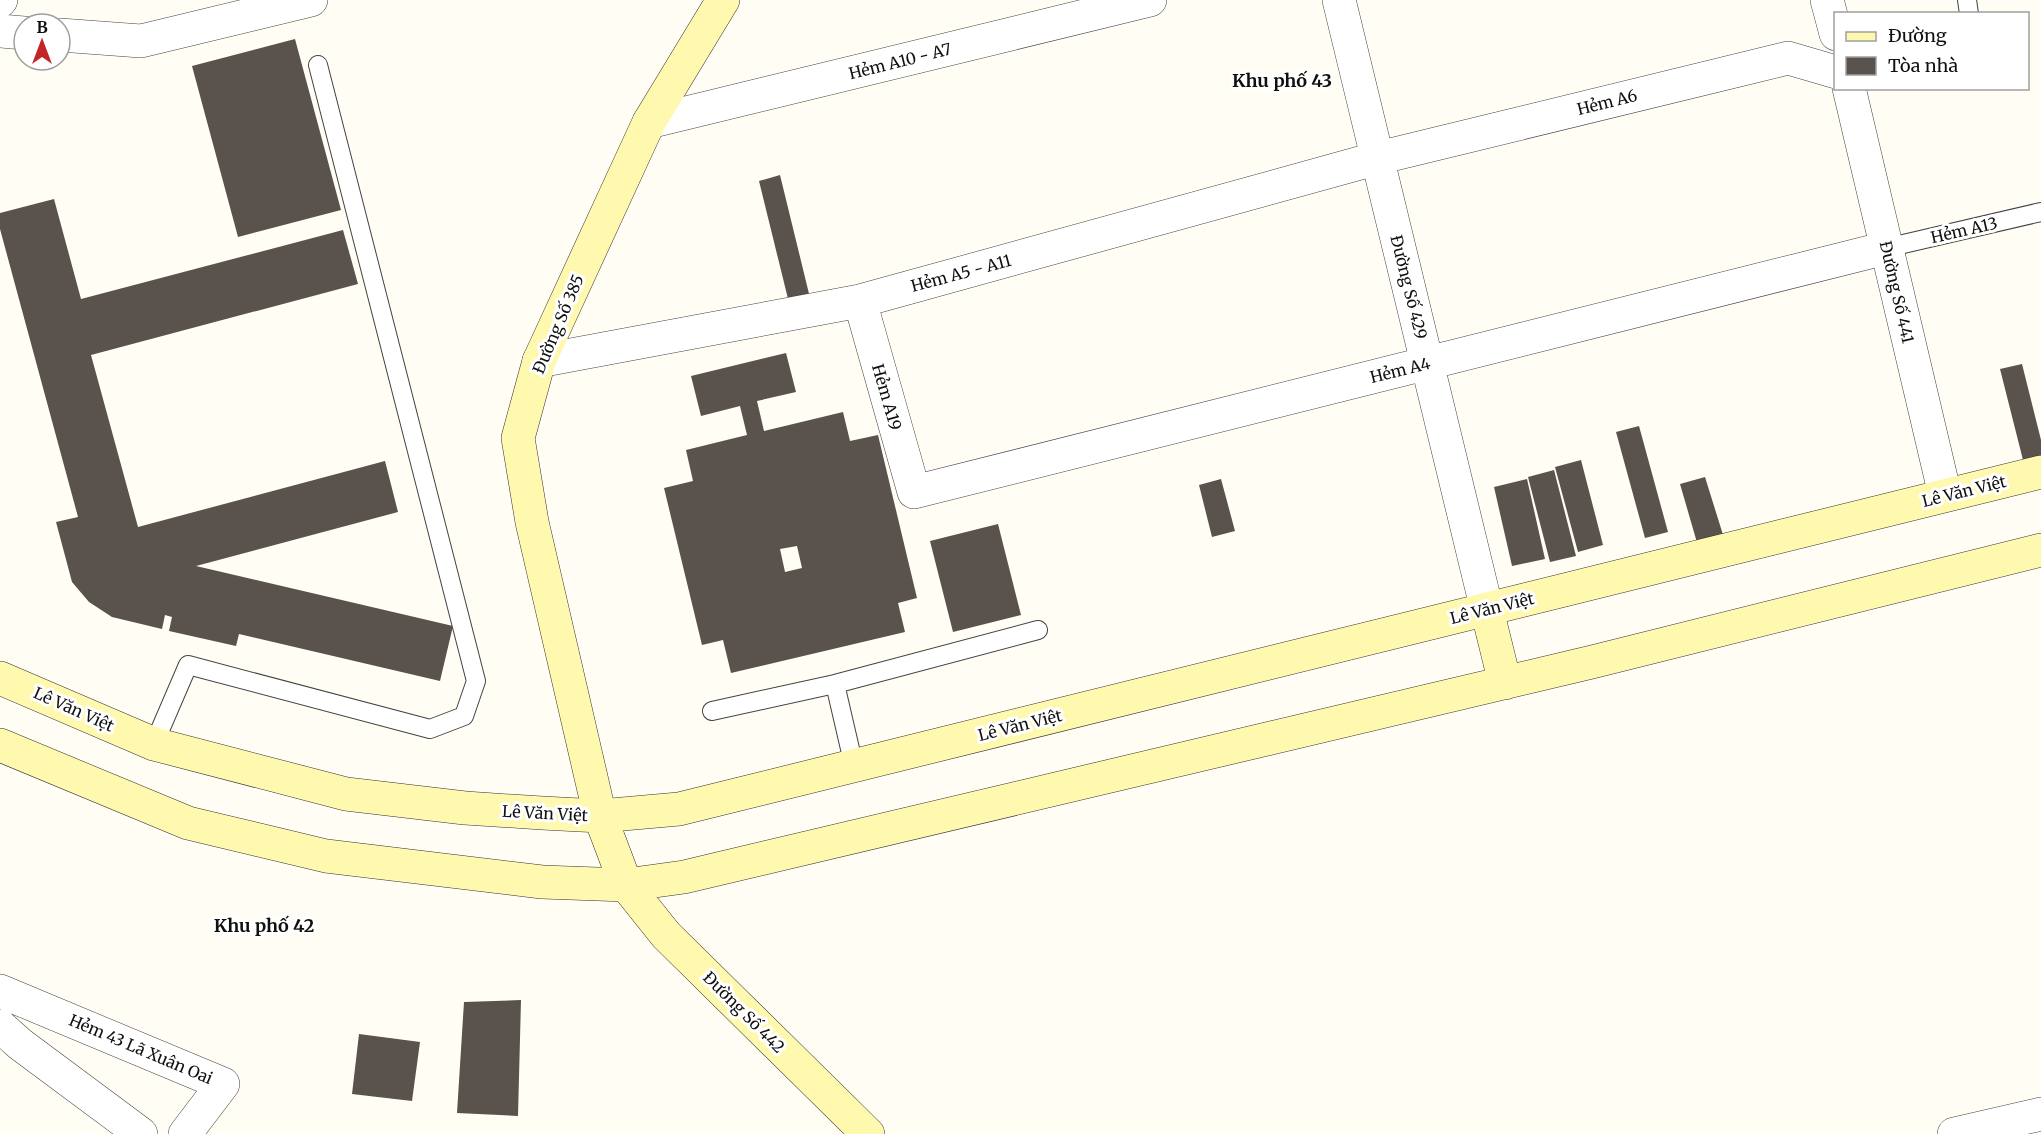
<svg xmlns="http://www.w3.org/2000/svg" width="2041" height="1134" font-family="Merriweather,serif">
<style>
.building{fill:#5a524c;fill-rule:evenodd}
.lines{fill:none;stroke-linecap:round;stroke-linejoin:round}
.lane-casing{stroke:#434343;stroke-width:20}
.street-casing{stroke:#434343;stroke-width:34}
.secondary-casing{stroke:#323232;stroke-width:34}
.lane{stroke:#fff;stroke-width:18}
.street{stroke:#fff;stroke-width:33}
.secondary{stroke:#fff8af;stroke-width:33}
.labels{text-anchor:middle;dominant-baseline:central;stroke-width:6;stroke-linejoin:round;paint-order:stroke}
.street-label{font-size:16px;fill:#101010;stroke:#fff}
.neighbourhood-label{font-size:18px;font-weight:bold;fill:#101010;stroke:#fff}
</style>
<rect width="100%" height="100%" fill="#fffdf4"/>
<!-- building -->
<path class="building" d="M295 39 341 210 238 237 192 66Z
M780 175 812 306 791 311 759 181Z
M54 199 81 299 343 230 358 284 91 355 138 527 385 461 398 512 196 566 453 626 440 681 239 634 236 646 169 631 172 617 165 615 162 629 112 617 89 602 72 582 56 522 78 517 0 229V213Z
M786 353 796 392 757 401 764 431 843 412 850 441 878 435 917 598 898 603 905 632 731 673 723 640 702 645 664 488 693 481 686 450 747 435 740 406 701 416 691 376ZM797 546 802 568 785 572 780 549Z
M2022 364 2041 440V456L2023 460 2000 369Z
M1639 426 1668 532 1645 538 1616 432Z
M1581 460 1603 545 1578 552 1555 467Z
M1554 470 1576 556 1550 562 1528 477Z
M1705 477 1724 538 1698 546 1680 484Z
M1221 479 1235 531 1212 537 1199 485Z
M1527 479 1545 559 1512 566 1494 487Z
M998 524 1021 615 953 632 930 541Z
M521 1000 518 1116 457 1113 464 1002Z
M359 1034 420 1042 412 1101 352 1094Z"/>
<g class="lines">
<defs>
<path id="lane" d="M1967 0 1969 14
M1886 248 2041 212
M835 684 854 766
M712 711 835 684 1038 630
M154 744 188 665 430 729 464 716 476 681 318 65"/>
<path id="street" d="M1339 0 1487 610
M1827 0 1836 34
M0 1 1 0
M0 31 24 33
M60 35 141 41 311 0
M1849 88 1945 495
M649 122 1150 0
M860 301 914 492 1886 248
M539 361 860 301 1378 158 1788 58 1836 72
M0 991 223 1084 185 1134
M0 1026 20 1044 141 1134
M1954 1134 2041 1114"/>
<path id="secondary" d="M723 0 649 122 539 361 518 438 532 522 600 816 626 885 666 935 868 1134
M1487 610 1505 683
M0 678 154 744 346 794 465 808 542 813 600 816 679 809 2041 472
M0 745 188 823 326 856 542 882 626 885 684 877 1592 662 2041 550"/>
</defs>
<!-- lane casing -->
<use href="#lane" class="lane-casing"/>
<!-- street casing -->
<use href="#street" class="street-casing"/>
<!-- secondary casing -->
<use href="#secondary" class="secondary-casing"/>
<!-- lane -->
<use href="#lane" class="lane"/>
<!-- street -->
<use href="#street" class="street"/>
<!-- secondary -->
<use href="#secondary" class="secondary"/>
</g>
<g class="labels">
<!-- street labels -->
<g class="street-label">
<text transform="translate(900 61) rotate(-14)">Hẻm A10 - A7</text>
<text transform="translate(1607 102) rotate(-14)">Hẻm A6</text>
<text transform="translate(1964 230) rotate(-13)">Hẻm A13</text>
<text transform="translate(961 273) rotate(-15)">Hẻm A5 - A11</text>
<text transform="translate(1409 287) rotate(76)">Đường Số 429</text>
<text transform="translate(1897 292) rotate(77)">Đường Số 441</text>
<text transform="translate(558 324) rotate(-67)">Đường Số 385</text>
<text transform="translate(1400 370) rotate(-14)">Hẻm A4</text>
<text transform="translate(887 397) rotate(74)">Hẻm A19</text>
<text transform="translate(1964 491) rotate(-14)">Lê Văn Việt</text>
<text transform="translate(1492 608) rotate(-14)">Lê Văn Việt</text>
<text transform="translate(74 709) rotate(24)">Lê Văn Việt</text>
<text transform="translate(1020 725) rotate(-14)">Lê Văn Việt</text>
<text transform="translate(545 813) rotate(3)">Lê Văn Việt</text>
<text transform="translate(744 1012) rotate(45)">Đường Số 442</text>
<text transform="translate(141 1049) rotate(23)">Hẻm 43 Lã Xuân Oai</text>
</g>
<!-- neighbourhood labels -->
<g class="neighbourhood-label">
<text x="1282" y="80">Khu phố 43</text>
<text x="264" y="925">Khu phố 42</text>
</g>
</g>
<!-- legend -->
<rect x="1834" y="12" width="195" height="78" fill="#ffffff" stroke="#9f9f9f" stroke-width="1.5"/>
<rect x="1846" y="32" width="30" height="9" fill="#fff8af" stroke="#9f9f9f" stroke-width="1.5"/>
<text x="1888" y="42" font-size="18" fill="#101010">Đường</text>
<rect x="1846" y="57" width="30" height="18" fill="#5a524c" stroke="#9f9f9f" stroke-width="1.5"/>
<text x="1888" y="72" font-size="18" fill="#101010">Tòa nhà</text>
<!-- north arrow -->
<g transform="translate(42 42)"><circle r="28" fill="#ffffff" stroke="#9f9f9f" stroke-width="1.5"/>
<path d="M0-4.5L10 22L0 15L-10 22Z" fill="#c52429"/>
<text y="-9" font-size="16" font-weight="bold" text-anchor="middle" fill="#101010">B</text>
</g>
</svg>
